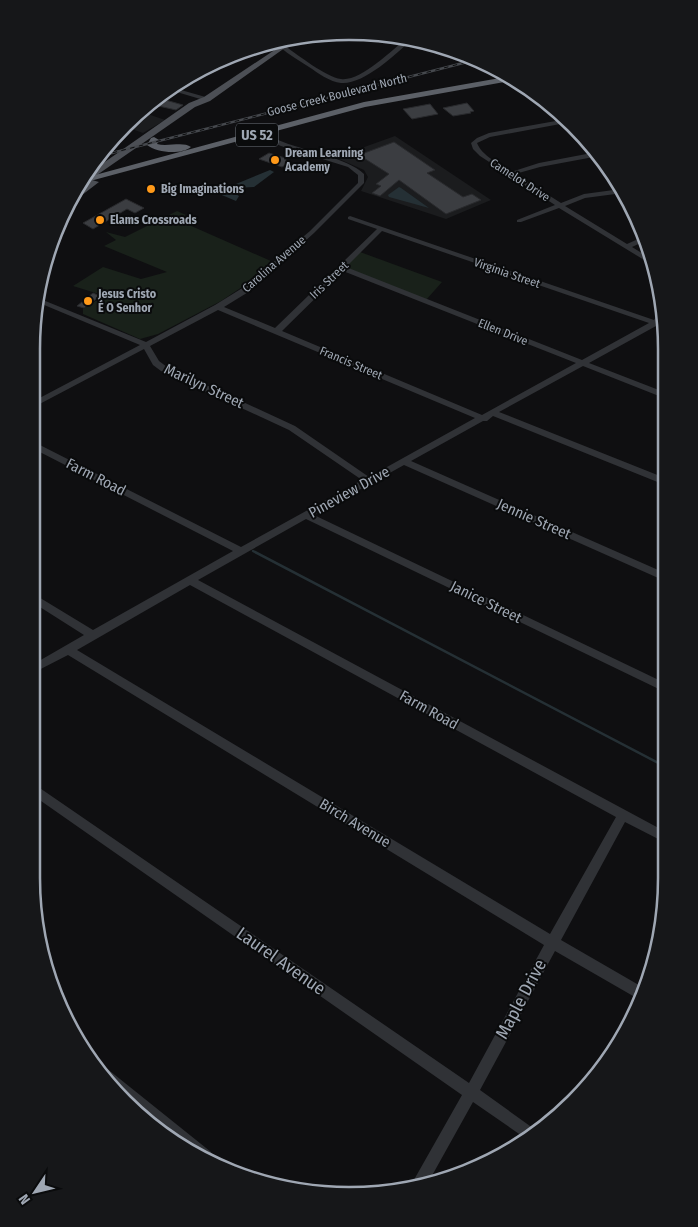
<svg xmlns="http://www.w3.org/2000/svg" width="698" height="1227" font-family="'Fira Sans Condensed',sans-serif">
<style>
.built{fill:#1b1c1e}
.green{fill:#19211a}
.water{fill:#253035}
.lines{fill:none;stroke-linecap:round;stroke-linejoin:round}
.stream{stroke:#253035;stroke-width:2.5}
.building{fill:#3b3d41;stroke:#292a2d}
.minor{fill:#303236;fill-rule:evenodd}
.major{fill:#4c4f55;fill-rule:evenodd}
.highway{fill:#5c6067;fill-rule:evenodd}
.rail-casing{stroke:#45484d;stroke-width:2.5}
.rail{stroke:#0a0b0c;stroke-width:1;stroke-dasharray:4.5;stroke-linecap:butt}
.poi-dot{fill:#ff9919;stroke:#0a0b0c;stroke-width:2}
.labels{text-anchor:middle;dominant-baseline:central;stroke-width:4;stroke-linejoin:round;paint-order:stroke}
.far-street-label{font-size:12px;fill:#9fa7b3;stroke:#0a0b0c}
.far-poi-label{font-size:12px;font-weight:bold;fill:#9fa7b3;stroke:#0a0b0c;text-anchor:start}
.shield{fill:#0a0b0c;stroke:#727881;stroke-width:1}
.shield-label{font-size:14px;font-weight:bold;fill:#9fa7b3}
.street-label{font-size:15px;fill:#9fa7b3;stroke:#0a0b0c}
.near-street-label{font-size:18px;fill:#9fa7b3;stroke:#0a0b0c}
.rim{fill:none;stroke:#9fa7b3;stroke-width:2.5}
</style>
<rect width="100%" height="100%" fill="#0f0f11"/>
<!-- built -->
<path class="built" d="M142 112 165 120 143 133 129 128Z
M395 136 491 200 446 219 361 191 368 177 364 170 339 159 342 155Z"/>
<!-- green -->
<path class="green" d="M177 211 186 215 180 221 271 261 248 283 221 301 158 334 140 339 83 314V309L102 297 99 294 73 286 103 267 141 279 167 272 104 246 116 240 106 232 125 237Z
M360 252 442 282 426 300 347 268 345 267Z"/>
<!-- water -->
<path class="water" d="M270 170 274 172 254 187 234 188 232 192 239 196 236 201 217 193 219 191Z
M399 187 401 188 429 208 389 197 388 195Z"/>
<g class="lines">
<!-- stream -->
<path class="stream" d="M253 551 666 767"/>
</g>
<!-- building -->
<path class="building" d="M155 97 183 105 176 110 150 104Z
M467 103 474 111 470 112 471 113 453 116 443 108Z
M430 104 438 114 412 119 403 109Z
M394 142 435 170 427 173 463 197 472 194 481 200 446 214 399 180 380 196 372 193 381 186 376 184 389 174 359 155Z
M269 153 285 158 284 159 290 162 282 167 259 159Z
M126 199 144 208 135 213 127 209 93 229 83 223Z
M93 293 100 296 84 308 77 306Z"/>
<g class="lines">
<!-- minor -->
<path class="minor" d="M406 39 410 41C395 55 363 85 341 83 330 82 318 73 309 67 300 61 289 55 280 47L285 46C298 55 326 77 341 79 360 82 392 50 406 39Z
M174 88 209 98 210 99 207 101 170 90Z
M567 119 571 122 490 137 477 143C482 156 500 164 511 172L539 163 597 152 599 156 540 167 515 174 561 203 584 194 621 189 623 193 585 198 565 206 627 244 645 236 647 240 632 247 653 260 654 266 559 208 521 222H517V220L555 205 480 156 473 149 471 143 477 138 489 133Z
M250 128C258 127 269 137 278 140 301 150 348 158 364 174V183L314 233 250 291 224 307 275 328 377 229 348 219V217L350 216 654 320 661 310H664V317L660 322 664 323V328L656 326 589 363 664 392V398L583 366 499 412 665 478V485L493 416 487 421H483L411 461 665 573V581L404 465 314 515 665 683V692L306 519 198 580 666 832V843L625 822 561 940 644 988 640 1000 555 951 480 1090 537 1131 525 1138 473 1102 429 1181 413 1185 415 1178 462 1095 31 794V782L469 1083 544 945 68 655 31 674 32 665 84 635 32 602V593L93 630 233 551 32 448V441L241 547 362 480 289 430 161 371 153 365 144 349 32 408V402L140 345 37 302 38 298 146 342 215 305 244 287 310 231 358 183V175L348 167 281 146 257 136 250 130ZM382 231 649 323 582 360 346 267ZM343 271 576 363 482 415 282 331ZM218 310 475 418 369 477 295 426 167 367 159 361 150 346ZM190 585 616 817 550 934 77 650Z
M95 1061 100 1063 211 1152 213 1157 212 1160 181 1146 149 1120 97 1071 92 1062Z"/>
<!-- major -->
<path class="major" d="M296 40 210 101 195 107 84 184H79L89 173 189 103 204 97 288 41Z
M92 180 99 182 73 202H68L72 195Z"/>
<!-- highway -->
<path class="highway" d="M511 76 516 80 365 107 79 184 84 178 364 102Z
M154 137 159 140 157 144C168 147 183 141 191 147 181 155 157 153 147 145L151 138Z"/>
<defs>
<path id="rail" d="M104 155 471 61"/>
</defs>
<!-- rail casing -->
<use href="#rail" class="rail-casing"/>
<!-- rail -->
<use href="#rail" class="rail"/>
</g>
<!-- markers -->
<g class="poi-dot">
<circle cx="275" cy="160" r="5"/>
<circle cx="151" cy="189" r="5"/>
<circle cx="100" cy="220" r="5"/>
<circle cx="88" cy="301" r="5"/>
</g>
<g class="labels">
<!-- far-street labels -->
<g class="far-street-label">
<text transform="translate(337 95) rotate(-14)">Goose Creek Boulevard North</text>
<text transform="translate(520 180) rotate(33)">Camelot Drive</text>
<text transform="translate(274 264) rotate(-41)">Carolina Avenue</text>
<text transform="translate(507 273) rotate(19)">Virginia Street</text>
<text transform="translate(329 280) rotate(-44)">Iris Street</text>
<text transform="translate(503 332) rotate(22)">Ellen Drive</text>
<text transform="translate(351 363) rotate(23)">Francis Street</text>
</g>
<!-- far-poi labels -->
<g class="far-poi-label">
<text x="285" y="153">Dream Learning<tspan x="285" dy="14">Academy</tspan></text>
<text x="161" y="189">Big Imaginations</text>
<text x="110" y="220">Elams Crossroads</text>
<text x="98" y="294">Jesus Cristo<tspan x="98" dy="14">É O Senhor</tspan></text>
</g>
<!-- shield labels -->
<rect class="shield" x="236" y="123.5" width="42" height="23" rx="4"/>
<g class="shield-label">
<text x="257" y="135">US 52</text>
</g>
<!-- street labels -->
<g class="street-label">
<text transform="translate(204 386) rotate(25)">Marilyn Street</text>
<text transform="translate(96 477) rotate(27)">Farm Road</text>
<text transform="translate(349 492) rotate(-29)">Pineview Drive</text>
<text transform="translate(534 519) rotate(24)">Jennie Street</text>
<text transform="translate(486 602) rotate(26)">Janice Street</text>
<text transform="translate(429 710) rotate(29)">Farm Road</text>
<text transform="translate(355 823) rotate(31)">Birch Avenue</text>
</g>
<!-- near-street labels -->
<g class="near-street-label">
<text transform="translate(281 961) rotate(35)">Laurel Avenue</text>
<text transform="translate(521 999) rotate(-62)">Maple Drive</text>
</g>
</g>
<!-- crop -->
<path d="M0 0H698V1227H0ZM349 40H349A309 309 0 0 1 658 349V878A309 309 0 0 1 349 1187H349A309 309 0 0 1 40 878V349A309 309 0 0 1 349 40Z" fill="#161719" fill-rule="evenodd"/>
<path class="rim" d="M349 40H349A309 309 0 0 1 658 349V878A309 309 0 0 1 349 1187H349A309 309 0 0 1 40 878V349A309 309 0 0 1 349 40Z"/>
<!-- north arrow -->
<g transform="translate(35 1192) rotate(235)" stroke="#0a0b0c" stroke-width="4" paint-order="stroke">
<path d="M0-4L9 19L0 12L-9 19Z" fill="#9fa7b3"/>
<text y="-8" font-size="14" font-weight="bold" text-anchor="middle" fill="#9fa7b3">N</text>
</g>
</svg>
